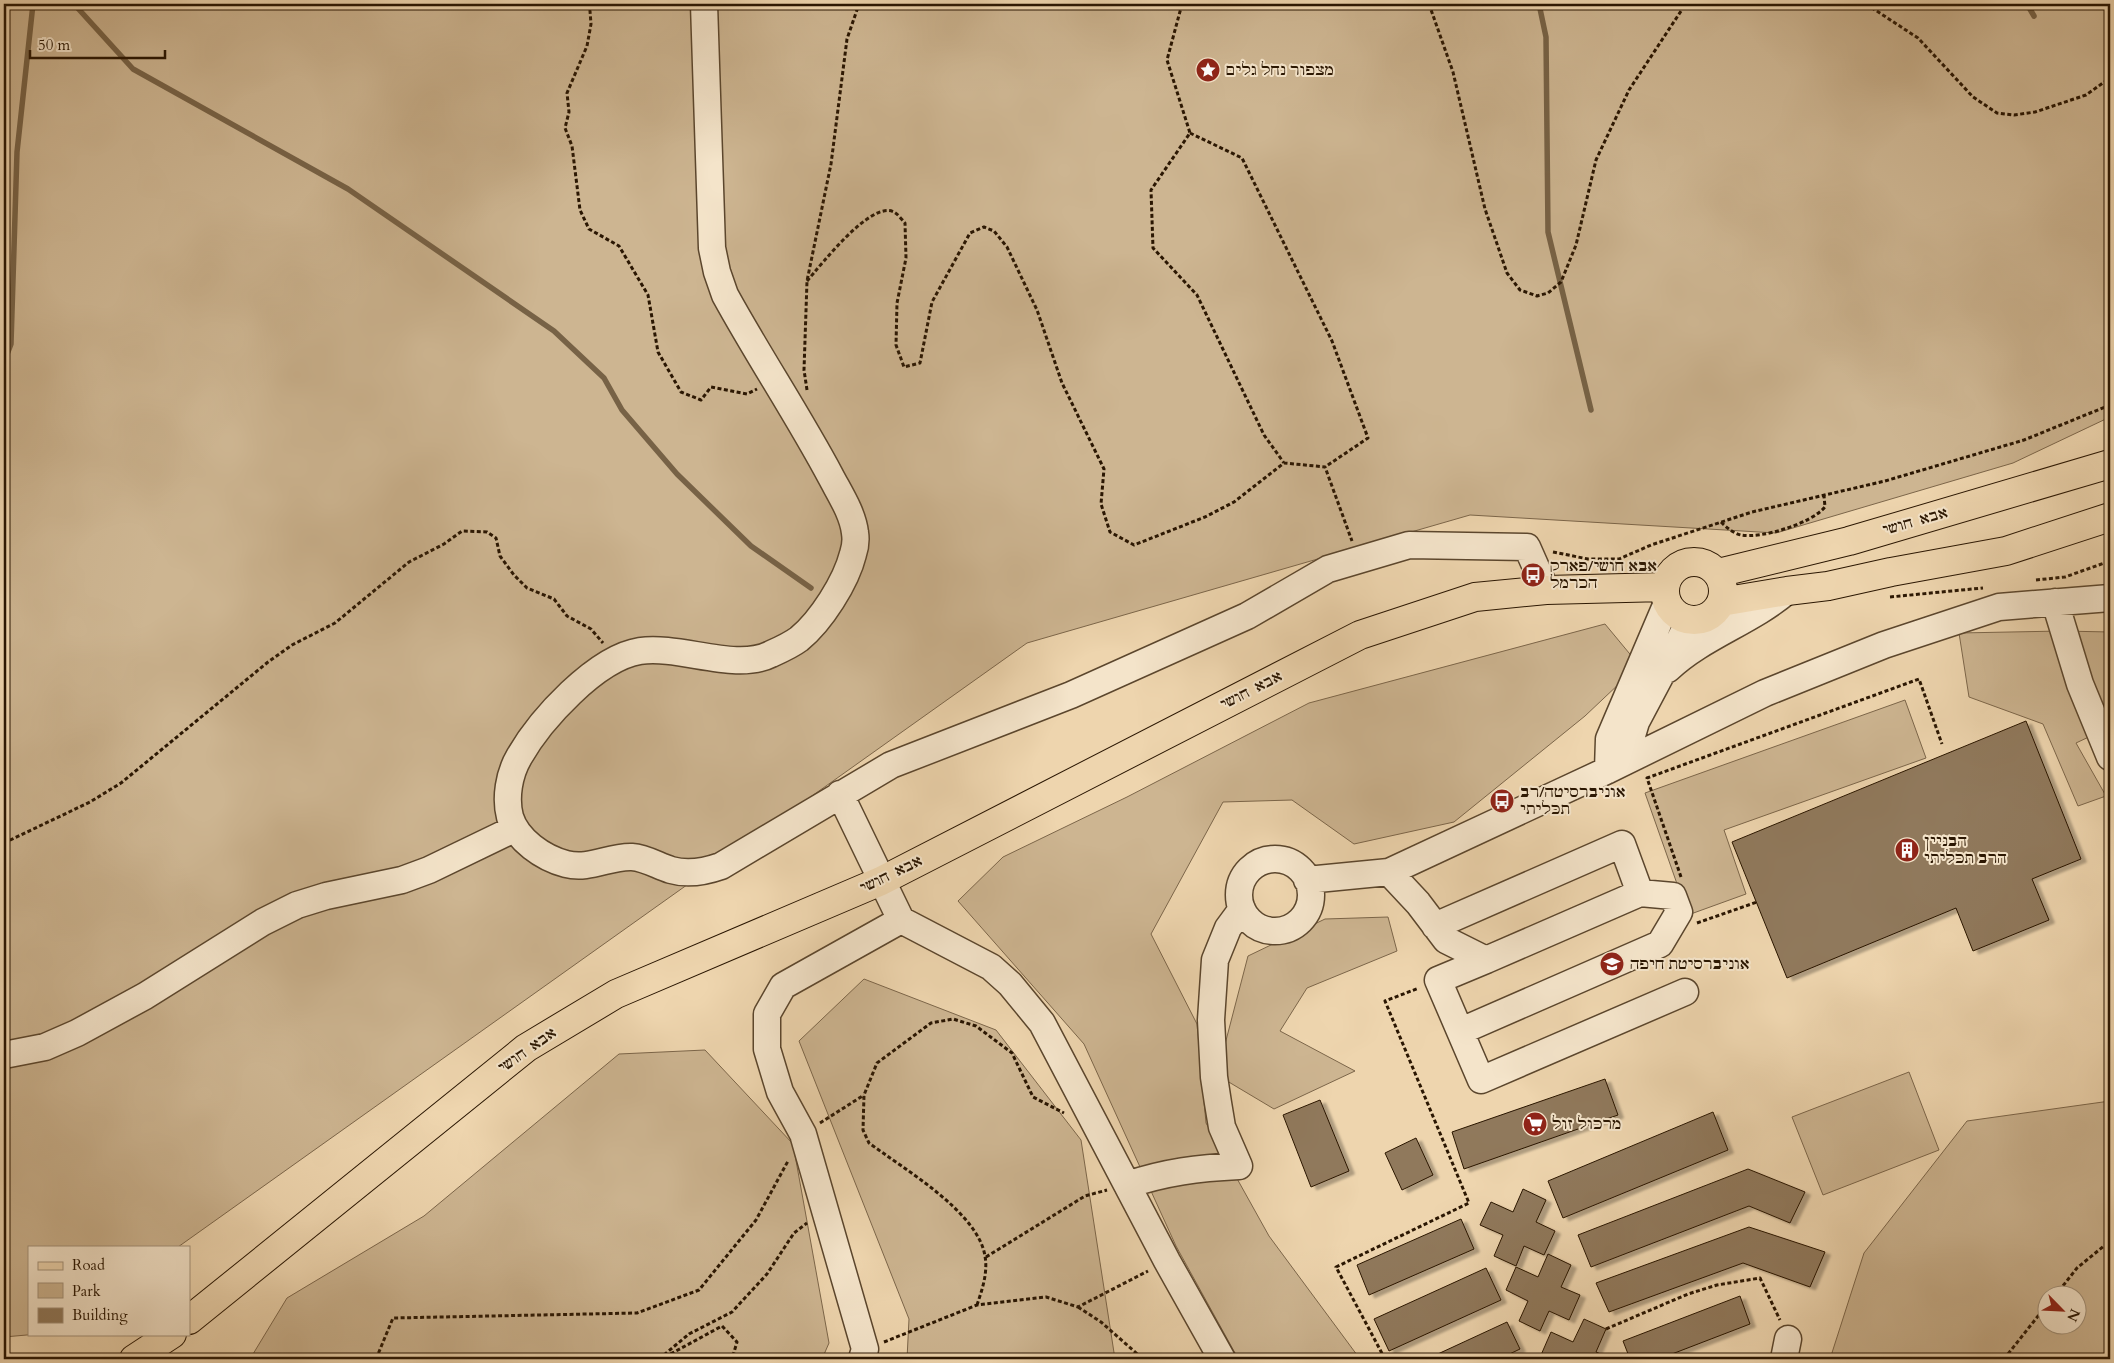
<svg xmlns="http://www.w3.org/2000/svg" width="2114" height="1363" font-family="Cardo,'Frank Ruhl Libre',serif">
<style>
.green{fill:#cdb591;stroke:#7c664a;fill-rule:evenodd}
.lines{fill:none;stroke-linecap:round;stroke-linejoin:round}
.stream{stroke:#776246;stroke-width:5.5}
.building{fill:#90795b;stroke:#2a1602;filter:url(#shadow)}
.minor-casing{stroke:#5b462d;stroke-width:29}
.major-casing{stroke:#2a1602;stroke-width:30}
.path{stroke:#2a1602;stroke-width:3;stroke-dasharray:4 2.5;stroke-linecap:butt}
.minor{stroke:#f4e4ca;stroke-width:26}
.major{stroke:#eed5ae;stroke-width:28}
.labels{text-anchor:middle;dominant-baseline:central;stroke-width:4;stroke-linejoin:round;paint-order:stroke}
.poi-label{font-size:15px;font-weight:bold;fill:#2a1602;stroke:#f4e4ca;text-anchor:start}
.street-label{font-size:15px;fill:#2a1602;stroke:#f4e4ca}
</style>
<defs>
<filter id="shadow"><feDropShadow dx="5.5" dy="3" stdDeviation="1" flood-color="#0004"/></filter>
</defs>
<rect width="100%" height="100%" fill="#eed5ae"/>
<filter id="stains"><feTurbulence type="fractalNoise" baseFrequency=".004" numOctaves="4"/><feColorMatrix values="0 0 0 0 .2 0 0 0 0 .09 0 0 0 0 .02 0 0 0 .5 -.17"/></filter>
<radialGradient id="worn" r=".72"><stop offset=".6" stop-color="#630" stop-opacity="0"/><stop offset="1" stop-color="#630" stop-opacity=".3"/></radialGradient>
<!-- green -->
<path class="green" d="M4 4H2110V417L2013 463 1776 533 1470 515 1027 643 178 1247H29V1334H38L4 1337Z
M1605 624 1639 665 1585 716 1454 822 1354 844 1292 800 1223 802 1151 934 1197 1024 1206 1123 1269 1236 1360 1359H1243L1235 1353 1176 1246 1084 1044 958 901 1003 857 1127 797 1309 703Z
M2062 631 2110 632V727L2076 743 2106 796 2078 806 2043 724 1969 697 1959 633Z
M1905 700 1926 758 1724 830 1746 894 1688 915 1645 793Z
M1388 917 1397 951 1307 988 1280 1031 1355 1071 1274 1109 1217 1075 1248 956 1325 919Z
M864 979 996 1030 1081 1140 1115 1359H907L909 1319 799 1041Z
M705 1050 793 1144 829 1343 822 1359H250L287 1298 424 1216 619 1054Z
M1909 1072 1939 1150 1823 1195 1792 1117Z
M2110 1101V1359H1830L1864 1253 1967 1121ZM2046 1296H2076V1326H2046Z"/>
<g class="lines">
<!-- stream -->
<path class="stream" d="M74 4 133 69 348 189 554 331 604 378 622 410 677 474 751 546 811 588
M1539 4 1546 37 1548 232 1591 410
M2027 4 2034 16
M4 362 11 344 17 152 33 4"/>
</g>
<!-- building -->
<path class="building" d="M2026 721 2081 859 2032 879 2049 920 1973 951 1956 908 1787 978 1732 842Z
M1605 1079 1618 1115 1464 1169 1452 1132Z
M1320 1100 1349 1171 1311 1187 1283 1115Z
M1713 1112 1728 1150 1563 1218 1548 1181Z
M1416 1138 1433 1175 1402 1190 1385 1153Z
M1748 1169 1805 1192 1790 1223 1749 1206 1591 1267 1578 1235Z
M1523 1189 1546 1200 1536 1222 1555 1231 1544 1255 1524 1246 1516 1266 1494 1256 1503 1235 1480 1225 1491 1202 1513 1212Z
M1461 1219 1474 1249 1369 1295 1357 1265Z
M1749 1227 1825 1252 1810 1287 1743 1263 1609 1312 1596 1283Z
M1548 1254 1571 1265 1561 1287 1580 1295 1569 1320 1549 1311 1540 1331 1519 1321 1528 1301 1506 1290 1516 1267 1538 1277Z
M1486 1268 1501 1300 1389 1351 1374 1319Z
M1740 1296 1750 1324 1659 1359H1630L1623 1341Z
M1584 1319 1606 1329 1596 1352 1613 1359H1550L1541 1355 1551 1332 1573 1342Z
M1507 1322 1520 1349 1499 1359H1427Z"/>
<g class="lines">
<defs>
<path id="minor" d="M704 4 712 248 717 272 725 295C759 357 798 415 831 477 840 494 853 514 855 533 856 539 855 548 853 554 846 582 821 621 799 639 791 645 780 650 771 654 736 672 680 645 640 651 596 658 540 720 519 757 509 774 505 798 510 817 517 840 543 858 566 864 590 870 609 856 632 857 646 858 658 866 671 870 688 875 704 872 721 866L891 765 1071 695 1247 616 1328 569 1409 545 1527 547 1546 590
M2055 602 2080 684 2110 757
M1668 669C1703 636 1751 622 1787 591
M1624 762 1636 722 1690 620
M1608 770 1609 739 1667 603
M840 794 901 920 991 967 1010 984 1042 1023 1167 1261 1222 1359
M1239 895a36 36 0 1 1 72 0a36 36 0 1 1-72 0Z
M1389 872 1418 903 1446 940 1486 960 1438 980 1481 1080 1685 992
M1307 880 1389 872 1608 770 1765 693 1884 645 1999 607 2110 598
M1435 926 1622 844 1640 893
M1461 1031 1660 944 1679 912 1673 896 1640 893 1486 960
M4 1055 45 1047 77 1033 145 996 263 922 297 905 326 896 402 880 429 870 514 829
M1127 1185C1166 1172 1198 1168 1239 1166L1222 1127 1218 1103 1214 1077 1211 1020 1215 960 1228 928 1242 909
M862 1359 865 1349 803 1134 780 1092 767 1049V1014L783 986 901 920
M1784 1359 1788 1339"/>
<path id="major" d="M1665 591a29 29 0 1 1 58 0a29 29 0 1 1-58 0Z
M1718 573 1849 541 2110 464
M1721 602 1787 591 1828 586 1891 572 2006 551 2110 517
M189 1320 526 1048 616 994 881 881 1360 635 1475 597 1546 590 1665 587
M134 1359 172 1334"/>
</defs>
<!-- minor casing -->
<use href="#minor" class="minor-casing"/>
<!-- major casing -->
<use href="#major" class="major-casing"/>
<!-- path -->
<path class="path" d="M587 4 590 11 591 24 587 46 567 93 569 112 565 128 572 146 580 210 589 229 619 246 648 295 658 352 681 392 701 400 711 387 747 394 757 389
M1182 4 1167 60 1190 133 1151 190 1153 248 1197 295 1264 435 1284 463
M1429 4 1453 72 1485 209 1507 273 1520 290 1537 296 1548 293 1561 282 1576 245 1596 160 1629 90 1683 8 1688 4
M1866 4 1918 38 1973 97 1997 113 2014 115 2035 112 2086 95 2110 78
M1190 133 1242 158 1332 341 1368 438 1325 467
M807 281C821 265 871 200 894 212 898 214 902 220 905 223L906 258 897 303 896 345 904 367 920 363 932 302 970 233 984 227 994 231 1007 247 1037 310 1062 383 1104 469 1101 504 1110 532 1134 545 1205 517 1234 502 1284 463 1325 467 1352 541
M807 390 804 370 807 281 831 164 847 39 859 4
M1721 522C1727 528 1733 533 1741 535 1762 539 1812 523 1825 507L1824 496
M1553 552 1588 559H1619L1651 545 1752 512 1885 481 2024 440 2110 405
M2036 580 2065 577 2110 561
M1890 597 1983 588
M4 843 90 802 121 783 268 662 292 645 335 623 409 562 444 544 462 531 487 532 496 538 500 556 514 575 527 588 554 599 567 616 591 629 603 643
M1681 877 1647 778 1919 679 1942 744
M1697 923 1757 902
M820 1123 864 1095
M986 1257 1085 1196 1107 1190
M2055 1296 2077 1268 2110 1241
M977 1305C982 1290 988 1273 985 1256 978 1212 904 1169 869 1143L863 1130 864 1095 877 1063 931 1023 953 1019 976 1026 1012 1053 1033 1097 1064 1113
M1078 1307 1101 1322 1143 1359
M1606 1329 1688 1294 1717 1285 1760 1278 1780 1320
M884 1342 977 1305 1046 1297 1078 1307 1148 1271
M665 1357 722 1326 737 1342 732 1359
M376 1359 393 1318 637 1313 699 1290 756 1220 788 1161
M659 1359 689 1334 732 1312 767 1274 794 1233 807 1223
M1385 1359 1336 1267 1469 1203 1385 1001 1419 988
M1531 1359 1541 1355
M2004 1359 2046 1306"/>
<!-- minor -->
<use href="#minor" class="minor"/>
<!-- major -->
<use href="#major" class="major"/>
</g>
<!-- icons -->
<defs>
<symbol id="sight-disc" viewBox="-11 -11 22 22"><circle r="9.5" fill="#8f2418" stroke="#f4e4ca"/><path d="M0-6L1.8-2.2L6-1.7L2.9 1.2L3.7 5.4L0 3.3L-3.7 5.4L-2.9 1.2L-6-1.7L-1.8-2.2Z" fill="#fff"/></symbol>
<symbol id="bus-disc" viewBox="-11 -11 22 22"><circle r="9.5" fill="#8f2418" stroke="#f4e4ca"/><path d="M-5-6H5V4H4V6H2V4H-2V6H-4V4H-5ZM-3.5-4V0h7V-4ZM-3.5 1.2v1.5H-2V1.2ZM2 1.2v1.5H3.5V1.2Z" fill="#fff"/></symbol>
<symbol id="building-disc" viewBox="-11 -11 22 22"><circle r="9.5" fill="#8f2418" stroke="#f4e4ca"/><path d="M-4-6H4V6H1V3H-1V6H-4ZM-2.5-4.3h1.7v1.8h-1.7ZM.8-4.3h1.7v1.8H.8ZM-2.5-1h1.7V.8h-1.7ZM.8-1h1.7V.8H.8Z" fill="#fff"/></symbol>
<symbol id="university-disc" viewBox="-11 -11 22 22"><circle r="9.5" fill="#8f2418" stroke="#f4e4ca"/><path d="M0-5L7-2L0 1L-7-2ZM-4 1L0 2.5L4 1V4Q0 6-4 4Z" fill="#fff"/></symbol>
<symbol id="supermarket-disc" viewBox="-11 -11 22 22"><circle r="9.5" fill="#8f2418" stroke="#f4e4ca"/><path d="M-6-5.5h2.5l.6 2H6L4.5 2H-2.5L-4.4-4H-6ZM-1.5 3.2a1.3 1.3 0 1 0 .1 0ZM3 3.2a1.3 1.3 0 1 0 .1 0Z" fill="#fff"/></symbol>
</defs>
<g fill-rule="evenodd">
<use href="#sight-disc" x="1194" y="56" width="28" height="28"/>
<use href="#bus-disc" x="1519" y="561" width="28" height="28"/>
<use href="#bus-disc" x="1488" y="787" width="28" height="28"/>
<use href="#building-disc" x="1893" y="836" width="28" height="28"/>
<use href="#university-disc" x="1598" y="950" width="28" height="28"/>
<use href="#supermarket-disc" x="1521" y="1110" width="28" height="28"/>
</g>
<g class="labels">
<!-- poi labels -->
<g class="poi-label">
<text x="1226" y="70">מצפור נחל גלים</text>
<text x="1550" y="566">אבא חושי/פארק<tspan x="1550" dy="17">הכרמל</tspan></text>
<text x="1520" y="792">אוניברסיטה/רב<tspan x="1520" dy="17">תכליתי</tspan></text>
<text x="1924" y="841">הבניין<tspan x="1924" dy="17">הרב תכליתי</tspan></text>
<text x="1630" y="964">אוניברסיטת חיפה</text>
<text x="1552" y="1124">מרכול זול</text>
</g>
<!-- street labels -->
<g class="street-label">
<text transform="translate(1915 521) rotate(-16)">אבא חושי</text>
<text transform="translate(1251 690) rotate(-27)">אבא חושי</text>
<text transform="translate(891 874) rotate(-26)">אבא חושי</text>
<text transform="translate(527 1050) rotate(-35)">אבא חושי</text>
</g>
</g>
<!-- margin -->
<rect width="2114" height="1363" fill="none" stroke="#eed5ae" stroke-width="20"/>
<rect x="5" y="5" width="2104" height="1353" fill="none" stroke="#2a1602" stroke-width="2.5"/>
<rect x="10" y="10" width="2094" height="1343" fill="none" stroke="#2a1602"/>
<!-- legend -->
<rect x="28" y="1246" width="162" height="90" fill="#f4e4ca" stroke="#a3927a"/>
<rect x="38" y="1262" width="25" height="8" fill="#eed5ae" stroke="#a3927a"/>
<text x="72" y="1270" font-size="15" fill="#2a1602">Road</text>
<rect x="38" y="1283" width="25" height="15" fill="#cdb591" stroke="#a3927a"/>
<text x="72" y="1296" font-size="15" fill="#2a1602">Park</text>
<rect x="38" y="1308" width="25" height="15" fill="#90795b" stroke="#a3927a"/>
<text x="72" y="1320" font-size="15" fill="#2a1602">Building</text>
<!-- north arrow -->
<g transform="translate(2062 1310) rotate(114)"><circle r="24" fill="#f4e4ca" stroke="#a3927a"/>
<path d="M0-4L9 19L0 12L-9 19Z" fill="#8f2418"/>
<text y="-8" font-size="14" font-weight="bold" text-anchor="middle" fill="#2a1602">N</text>
</g>
<!-- scale -->
<path d="M30 50v8h135v-8" fill="none" stroke="#2a1602" stroke-width="2.5"/>
<text x="38" y="50" font-size="15" fill="#2a1602" stroke="#f4e4ca" stroke-width="4" paint-order="stroke">50 m</text>
<rect width="100%" height="100%" filter="url(#stains)"/>
<rect width="100%" height="100%" fill="url(#worn)"/>
</svg>
